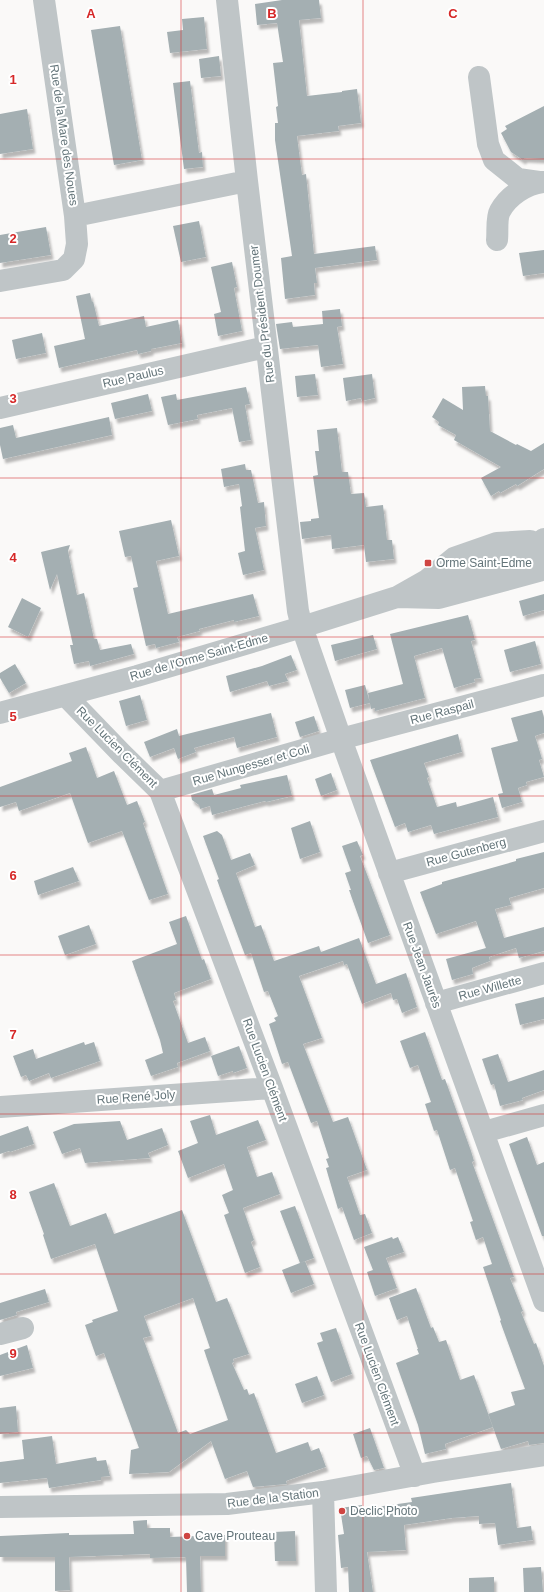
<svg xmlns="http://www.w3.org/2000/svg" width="544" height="1592" font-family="Arial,sans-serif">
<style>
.building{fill:#a4afb2;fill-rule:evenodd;filter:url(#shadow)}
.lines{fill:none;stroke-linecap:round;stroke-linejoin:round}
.minor{stroke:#bfc5c7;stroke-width:22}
.grid{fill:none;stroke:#d62828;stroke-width:1;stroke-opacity:0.55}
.poi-dot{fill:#cf4542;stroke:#fff;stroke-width:1.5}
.labels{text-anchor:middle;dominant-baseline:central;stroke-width:4;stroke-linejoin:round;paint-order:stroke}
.street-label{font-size:12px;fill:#637479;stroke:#fff}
.poi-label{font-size:12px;fill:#637479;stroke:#fff;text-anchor:start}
.grid-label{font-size:13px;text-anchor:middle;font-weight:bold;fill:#d62828;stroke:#fff;stroke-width:4;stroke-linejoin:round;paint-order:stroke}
</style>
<defs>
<filter id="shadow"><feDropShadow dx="2.5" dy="4.5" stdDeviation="1" flood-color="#0004"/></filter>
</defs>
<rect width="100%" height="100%" fill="#faf9f8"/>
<!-- building -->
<path class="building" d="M282 0H319L321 18 299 20 307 96 342 92V91L357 89 361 123 338 126 339 131 297 136 302 175 306 174 314 254 375 246 377 260 315 268 317 283H314L315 295 285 299 281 258 292 256 275 140V123H278L276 107 278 106 273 63 283 62 277 23 257 25 255 4Z
M204 17 207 49 170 53 167 32 183 30 182 19Z
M120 26 142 160 114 165 91 30Z
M219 56 221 76 201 78 199 59Z
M190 81 199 153 202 152 203 167 184 169 173 83Z
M544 106V159L525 158 523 160 511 152 501 133 507 129 505 126Z
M27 109 33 149 0 154V114Z
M199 221 206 257 181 262 173 226Z
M46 227 51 255 0 263V235Z
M544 250V273L523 276 519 253Z
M232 262 237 287 234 288 242 331 218 336 214 314 221 312 211 267Z
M90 293 92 302 93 301 99 326 144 316 146 327 178 320 182 343 151 349V351L138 354 137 350 59 368 54 346 85 339 76 296Z
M340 309 342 326 337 327 343 364 321 367 318 345 280 349 276 324 292 322 293 327 323 324 322 311Z
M42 333 46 353 16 359 12 340Z
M315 374 318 395 297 397 295 376Z
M372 374 375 398 362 401 361 398 346 401 343 378Z
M485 386 486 396H488L490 431 516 445 517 444 531 451 544 443V469L517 486 516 484 500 493 499 491 491 496 481 478 501 467 454 440 456 435 438 425 439 422 432 417 443 398 463 410 462 387Z
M246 387 250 404 245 405 251 440 239 442 232 408 197 415 198 419 168 425 161 397 176 394 177 400Z
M148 394 152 411 115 419 111 403Z
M109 417 112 435 3 459 0 445V428L13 425 16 438Z
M337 428 342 472H348L351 494 364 493 366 507 383 505 387 540H392L394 559 366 562 364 545 332 549 331 535 302 539 300 522 311 521V519L319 518 313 476 318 475 315 451H319L317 430Z
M245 464 246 470H251L258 503 264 502 266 526 255 528 264 570 243 575 238 553 245 551 240 507 242 506 239 484 224 487 221 469Z
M171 520 179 556 156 561 168 614 253 594 259 616 234 622V620L199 629 200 631 177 637 179 642 156 648 155 644 146 646 133 588 138 587 131 556 125 557 119 531Z
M70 545 68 551 77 595 84 593 94 639H97L100 650 131 644 134 654 90 666 89 661 74 664 70 645H73L57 574 50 590 41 552Z
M544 594V610L523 616 519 601Z
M22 598 41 608 28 637 8 627Z
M468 615 475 640 471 641 481 678 474 679 475 682 454 688 442 648 414 656 425 698 375 711V708L371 709 368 693 403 684 390 634Z
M373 635 377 649 335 661 331 645Z
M535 641 541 664 510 672 504 650Z
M291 655 297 670 285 674 288 681 269 686 267 681 230 692 226 676 262 666Z
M15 664 26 683 9 693 0 678V673Z
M365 685 370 703 350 708 345 690Z
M140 695 147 720 126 726 119 701Z
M542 710 544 718V733L535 736 542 759 539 760 544 777 526 782 527 785 518 788 522 802 502 808 498 794 503 793 491 748 518 741 511 718Z
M271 713 277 737 237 748 234 737 194 748 196 752 178 759 174 748 150 757 144 742 177 729 179 736Z
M314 716 319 731 300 737 295 722Z
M458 734 462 752 424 763 429 777 427 778 437 807 456 802 457 807 493 797 498 817 434 834 431 825 408 832 405 823 395 827 370 760Z
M86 747 97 778 114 771 127 805 137 801 145 822 143 823 168 894 149 900 122 831 88 843 70 793 19 811 16 802 0 807V787L72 761 69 753Z
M331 773 337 790 321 796 315 779Z
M287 775 292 796 266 802 265 801 212 815 210 806 200 809 199 805 192 800 191 795 212 789 214 795 241 788 240 785Z
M310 821 320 852 300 859 291 828Z
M217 831 222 835 231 860 250 853 255 865 236 873 255 927 261 925 274 961 319 946 321 952 359 938 376 984 406 973 417 1007 402 1013 397 999 393 1000 391 993 362 1004 347 964 344 965 343 961 299 976 322 1038 303 1044 333 1122 348 1117 367 1170 347 1177 360 1215 365 1214 372 1233 354 1240 342 1207 338 1209 326 1168 329 1167 326 1159 329 1158 317 1121 311 1123 288 1062 282 1064 269 1024 276 1021 274 1018 278 1016 268 991 264 992 251 953 245 955 217 880 219 879 203 836Z
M357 841 363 855 360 856 390 935 368 943 349 890H351L345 873 351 871 342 846Z
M544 852V888L509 898 511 905 495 909 504 938 544 927V951L519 958 516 948 489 957 490 961 472 968 473 974 452 980 446 959 486 948 476 921 436 934 420 892 442 884V882L516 861V859Z
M73 867 79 881 38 895 34 881Z
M186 916 202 960 204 959 211 979 174 993 176 1000 173 1001 188 1043 205 1037 210 1051 177 1063 178 1067 151 1076 145 1060 163 1053 160 1040 132 961 177 944 169 922Z
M89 925 96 944 65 955 58 936Z
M544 997V1019L520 1025 515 1004Z
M425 1032 442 1080 445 1079 471 1151 474 1161 472 1162 514 1277 510 1278 523 1311 521 1312 534 1344 536 1343 544 1366V1443L529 1445 528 1441 501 1449 488 1414 515 1405 511 1392 525 1389 500 1321 501 1320 483 1267 492 1264 483 1237 476 1240 470 1222 473 1221 455 1168 450 1170 437 1130 434 1131 425 1104 431 1102 418 1065 410 1068 400 1041Z
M84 1042 85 1045 94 1042 100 1061 51 1078 49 1073 29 1081 26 1075 21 1077 13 1056 33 1049 36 1059Z
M239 1046 247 1068 233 1073V1071L218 1076 211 1056Z
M498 1054 508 1082 544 1070V1090L522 1098 523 1100 500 1106 494 1084 491 1085 482 1059Z
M210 1115 216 1135 258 1120 266 1140 247 1147 257 1177 272 1172 280 1194 243 1208 254 1240 251 1242 260 1267 245 1273 224 1215 229 1213 222 1195 233 1190 224 1164 188 1178 178 1151 198 1143 190 1121Z
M120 1121 127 1140 162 1128 168 1145 148 1153 150 1158 85 1163 80 1148 62 1154 53 1132 74 1124Z
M28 1126 34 1144 10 1152 9 1151 0 1154V1136Z
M527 1137 537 1165 544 1162V1236H542L509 1144Z
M54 1183 70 1226 106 1213 114 1234 182 1210 216 1302 227 1298 249 1354 233 1359 234 1362 232 1363 244 1390 247 1389 249 1395 254 1393 276 1453 308 1442 311 1451 319 1448 326 1467 286 1481 287 1484 253 1487 247 1471 225 1479 211 1441 169 1472 129 1474 131 1450 139 1448 104 1353 96 1356 85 1325 93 1322 92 1320 118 1311 95 1244 51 1259 43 1235 44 1234 29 1192ZM193 1298 210 1348 204 1350 228 1420 190 1434 186 1430 178 1433 143 1338 151 1336 144 1316Z
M295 1206 314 1258 300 1263 280 1211Z
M392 1237 393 1239 398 1237 404 1252 386 1258 397 1288 375 1296 367 1272 373 1270 364 1247Z
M305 1261 314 1284 291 1293 282 1270Z
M416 1288 431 1328 433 1327 439 1342 446 1340 460 1380 474 1375 493 1427 445 1444 446 1449 425 1454 418 1425 396 1363 419 1354 417 1349H418L407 1316 397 1320 389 1298Z
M45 1289 49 1302 16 1312 17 1315 0 1320V1303Z
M336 1328 352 1374 331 1382 317 1343 323 1341 320 1333Z
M27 1345 33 1368 0 1376V1355Z
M317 1376 324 1395 302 1403 295 1384Z
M16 1406 18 1432 0 1434V1408Z
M370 1428 384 1468 374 1470 367 1456 361 1458 353 1434Z
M52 1436 56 1464 96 1457 97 1461 106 1460 110 1476 101 1477V1480L49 1488 47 1478 0 1483V1462L24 1459 22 1440Z
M511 1483 517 1528 531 1526 533 1540 498 1545 495 1523 479 1524V1516L452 1518 404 1525 406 1550 367 1552 373 1592H349L348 1567 341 1568 338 1535 344 1534 340 1508 362 1505V1509L412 1502 411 1498Z
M147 1520V1528H170V1537L225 1535V1556H200L201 1592H187L186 1557 150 1558V1554L69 1557 70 1590 55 1591V1557H0V1536L69 1533V1535L134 1534 133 1521Z
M295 1531 296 1561H275L274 1532Z
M541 1567 543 1592H524L523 1568Z
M494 1577V1592H469V1578Z"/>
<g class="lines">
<!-- minor -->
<path class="minor" d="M44 0 75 216 247 181
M227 0 247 181 298 611 302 627 341 739 544 1301
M479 77 488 144 494 160 518 179 539 182
M497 240C498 232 496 218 500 211 508 196 526 184 543 182
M0 281 63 270 74 259 77 244 75 216
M0 408 266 347
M434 578 507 561 538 558
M397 597 439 598 539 571 544 563C534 557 535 545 544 539
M66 696 122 754 160 791 272 1088 415 1476
M0 713 137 676 302 627 397 597 427 580 454 558 497 543 530 541 539 544
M160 791 348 737 544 685
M389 873 544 831
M436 1003 544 973
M0 1107 272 1088
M484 1132 544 1115
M0 1334 23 1328
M323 1492 326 1592
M0 1507 227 1504 323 1492 433 1472 544 1455"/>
</g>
<!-- grid -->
<path class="grid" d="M181 0V1592M363 0V1592M0 159H544M0 318H544M0 478H544M0 637H544M0 796H544M0 955H544M0 1114H544M0 1274H544M0 1433H544"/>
<!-- markers -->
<g class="poi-dot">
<rect x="424" y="559" width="8" height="8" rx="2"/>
<circle cx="342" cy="1511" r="4"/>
<circle cx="187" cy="1536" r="4"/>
</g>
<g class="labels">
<!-- street labels -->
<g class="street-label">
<text transform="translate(64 135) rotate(82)">Rue de la Mare des Noues</text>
<text transform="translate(262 314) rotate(-97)">Rue du Président Doumer</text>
<text transform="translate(133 377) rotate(-13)">Rue Paulus</text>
<text transform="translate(199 657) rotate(-16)">Rue de l'Orme Saint-Edme</text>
<text transform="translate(442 712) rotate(-15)">Rue Raspail</text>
<text transform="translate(117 747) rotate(45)">Rue Lucien Clément</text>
<text transform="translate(251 765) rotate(-16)">Rue Nungesser et Coli</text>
<text transform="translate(466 852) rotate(-15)">Rue Gutenberg</text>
<text transform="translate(422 965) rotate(70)">Rue Jean Jaurès</text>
<text transform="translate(490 988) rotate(-15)">Rue Willette</text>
<text transform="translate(265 1070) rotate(70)">Rue Lucien Clément</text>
<text transform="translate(136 1097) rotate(-4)">Rue René Joly</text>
<text transform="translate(377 1374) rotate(70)">Rue Lucien Clément</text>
<text transform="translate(273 1498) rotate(-7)">Rue de la Station</text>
</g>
<!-- poi labels -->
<g class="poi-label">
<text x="436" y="563">Orme Saint-Edme</text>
<text x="350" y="1511">Declic Photo</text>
<text x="195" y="1536">Cave Prouteau</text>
</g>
</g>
<g class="grid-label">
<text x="91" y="18">A</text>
<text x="272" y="18">B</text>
<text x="453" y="18">C</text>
<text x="13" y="84">1</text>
<text x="13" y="243">2</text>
<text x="13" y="403">3</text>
<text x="13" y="562">4</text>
<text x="13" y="721">5</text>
<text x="13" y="880">6</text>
<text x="13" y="1039">7</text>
<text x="13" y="1199">8</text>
<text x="13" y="1358">9</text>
</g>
</svg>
